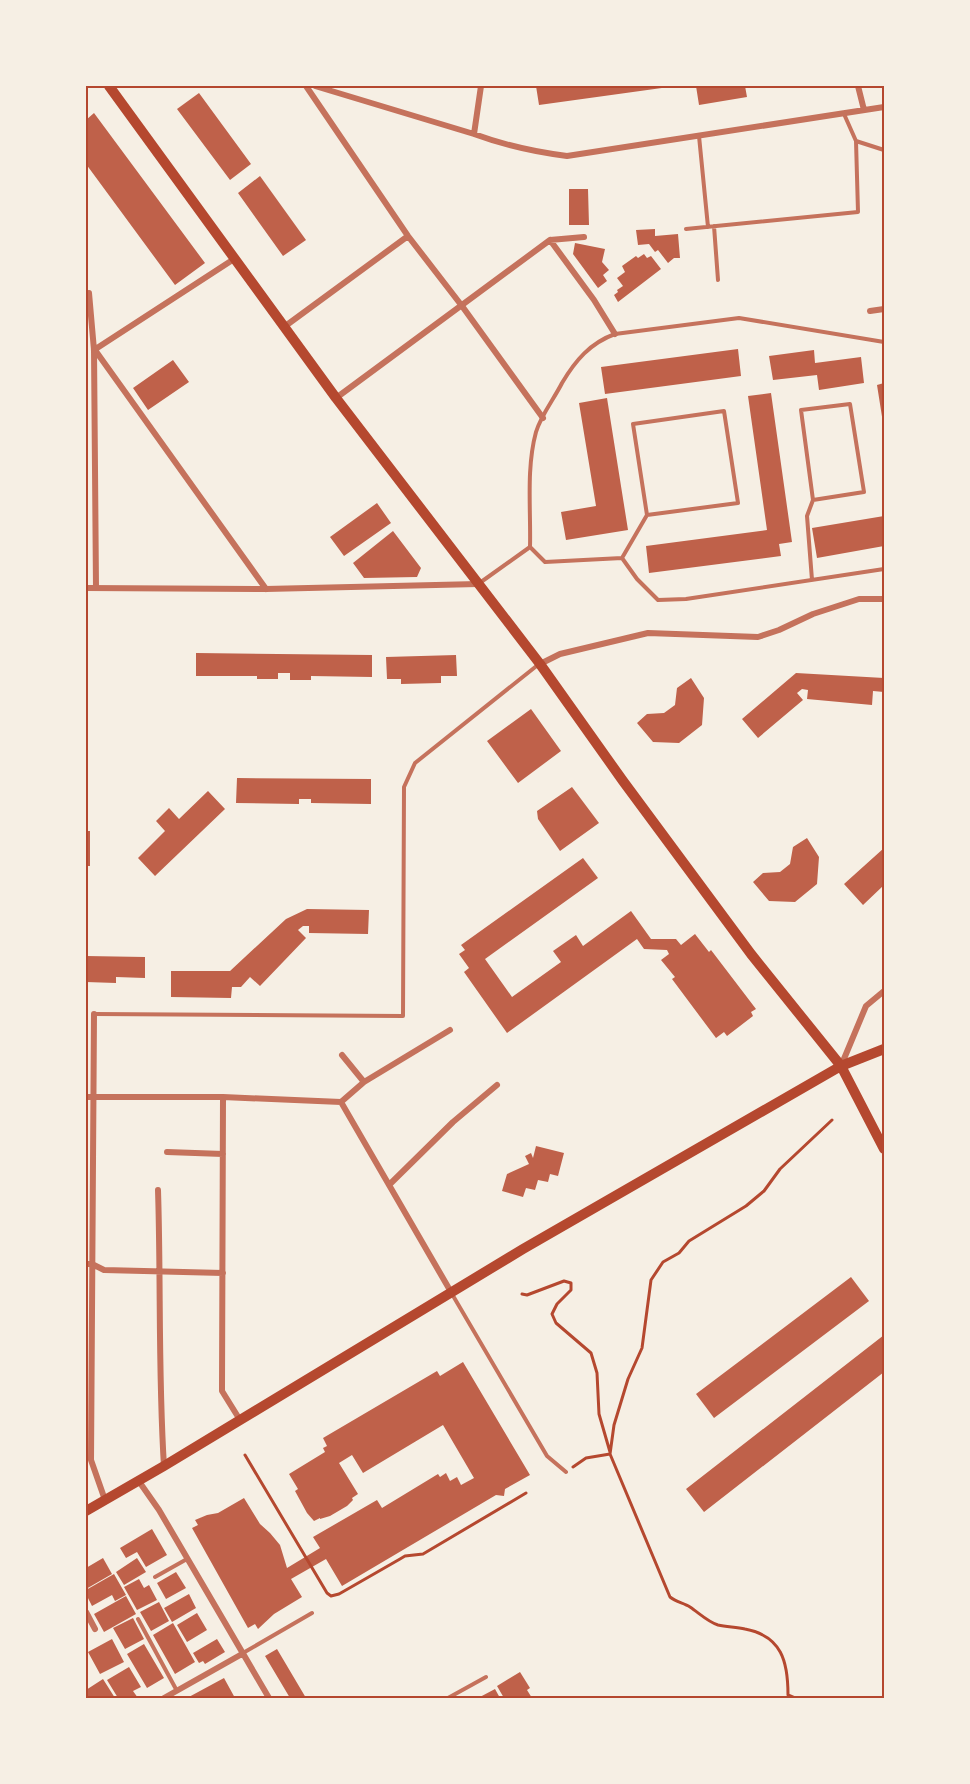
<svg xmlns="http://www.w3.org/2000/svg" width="970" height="1784" font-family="Literata,serif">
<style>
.building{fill:#bf614a}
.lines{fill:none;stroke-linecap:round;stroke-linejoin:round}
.path{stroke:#b5482f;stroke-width:3}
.service{stroke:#c5725c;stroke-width:4}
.minor{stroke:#c5725c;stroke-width:6}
.secondary{stroke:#b5482f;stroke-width:10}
.neatline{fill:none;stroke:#b5482f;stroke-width:2}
</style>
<rect width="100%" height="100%" fill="#f6efe4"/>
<!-- building -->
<path class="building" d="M536 86H669V87L539 105Z
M696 86H745L747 97 699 105Z
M199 93 251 164 230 180 177 109Z
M94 113 205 263 175 285 86 164V120Z
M260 176 306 240 283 256 238 193Z
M569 189H588L589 225H569Z
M655 229V236L678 234 680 258H674L668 263 658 250 655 252 649 244 638 245 636 230Z
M575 243 605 249 602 262 609 270 603 275 607 281 598 288 573 254Z
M644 254 647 258 651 256 661 269 618 302 614 295 618 292 617 290 623 286 617 278 625 272 622 266 636 256 638 258Z
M738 349 741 376 605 394 601 367Z
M814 350 815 363 861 357 864 383 819 390 817 375 773 380 769 356Z
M173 360 189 382 148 410 133 388Z
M884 383V423H883L877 385Z
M771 393 792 542 779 544 781 556 649 573 646 546 767 530 748 396Z
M607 398 628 530 566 540 561 512 596 506 579 403Z
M377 503 391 523 344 556 330 537Z
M884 516V546L817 558 812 528Z
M393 531 421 568 417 577 364 578 353 563Z
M87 653 88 663V720H86Z
M196 653 372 655V677L311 676V680H290V673H278V679H257V676H196Z
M456 655 457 676H441V683L401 684V679H387L386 657Z
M796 673 884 678V692L873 691 872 705 807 699 808 690 802 689 797 693 803 700 758 738 742 719Z
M691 678 704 698 702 725 679 743 653 742 637 723 647 714 664 713 675 705 677 688Z
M531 709 561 751 518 783 487 741Z
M237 778 371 779V804L311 803V799H299V804L236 803Z
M572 787 599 823 560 851 538 819 537 811Z
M208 791 225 809 155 876 138 858 165 831 156 821 169 808 179 819Z
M86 831H90V866H86Z
M807 838 819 857 817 884 795 902 769 901 753 882 763 873 780 872 790 864 793 847Z
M884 848V885L863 905 844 884Z
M583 858 598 878 485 959 512 997 561 962 553 951 576 935 583 946 631 911 651 939H676L681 945 695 934 709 952 711 950 756 1009 751 1012 753 1016 727 1036 724 1032 716 1038 672 979 675 977 661 960 669 954 667 950 644 949 637 939 507 1033 464 972 469 968 459 954 465 950 461 945Z
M307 909 369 910 368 934 309 933V926H303L298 930 306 938 260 986 250 977 241 987H232L231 998 171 997V971H230L286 919Z
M86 956 145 957V978L116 977V983L86 982Z
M536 1146 564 1153 558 1176 550 1174 548 1182 538 1180 535 1190 526 1188 523 1197 502 1191 507 1174 529 1164 525 1156 531 1153 533 1158Z
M851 1277 869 1301 714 1418 696 1394Z
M884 1335V1372L704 1512 686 1489Z
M463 1362 530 1475 505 1489 504 1496 496 1495 342 1586 326 1559 291 1579 302 1597 274 1614 258 1629 255 1624 248 1628 192 1528 198 1525 195 1520 207 1515 218 1513 244 1498 260 1524 270 1533 280 1545 287 1568 320 1548 313 1537 377 1500 382 1508 438 1474 440 1477 446 1473 450 1481 457 1477 461 1485 474 1478 443 1425 363 1473 352 1455 339 1463 358 1494 352 1498 353 1500 347 1506 330 1516 320 1519V1518L314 1521 307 1513 295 1491 298 1489 289 1474 325 1452 323 1448 327 1446 323 1438 437 1371 440 1376Z
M152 1529 167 1555 146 1567 137 1552 126 1558 120 1548Z
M103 1558 112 1574 86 1589V1568Z
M137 1558 146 1572 124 1585 116 1572Z
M176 1572 186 1588 166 1599 157 1583Z
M114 1574 126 1595 115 1601 112 1595 92 1606 86 1594V1590Z
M139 1579 144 1588 149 1585 157 1600 137 1610 124 1587Z
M189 1594 196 1608 172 1622 164 1608Z
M126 1596 136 1614 104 1632 94 1614Z
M159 1602 169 1621 151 1631 140 1612Z
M197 1613 207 1630 187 1642 177 1625Z
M133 1618 144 1639 125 1649 113 1628Z
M173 1623 195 1662 175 1674 153 1635Z
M112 1639 124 1662 100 1674 88 1652Z
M217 1639 225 1652 205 1664 203 1661 199 1663 193 1653Z
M144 1644 164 1678 147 1688 127 1654Z
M277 1649 306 1698H290L265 1656Z
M129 1667 141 1687 133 1691 138 1698H118L107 1680Z
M520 1672 530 1688 527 1690 532 1698H504L497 1686Z
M224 1678 235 1698H187Z
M103 1679 115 1698H86V1690Z
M495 1689 500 1698H478Z"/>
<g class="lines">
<!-- path -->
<path class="path" d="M522 1294 527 1295 564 1281 571 1283V1290L557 1304 552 1314 556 1323 591 1353 597 1373 599 1414 610 1452
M610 1454 614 1425 628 1379 642 1348 651 1280 663 1262 679 1253 689 1241 746 1206 764 1191 780 1169 832 1120
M245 1455 327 1593 331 1596 339 1594 400 1559 405 1556 423 1554 526 1493
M573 1467 586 1458 610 1454 670 1597C676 1602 684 1603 690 1607 699 1613 708 1622 718 1625 727 1627 736 1627 745 1629 782 1636 788 1662 788 1695L795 1698"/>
<!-- service -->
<path class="service" d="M844 114 856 141 884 150
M699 136 708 227
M714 226 718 280
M686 229 858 212 856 141
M884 342 739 318 615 334C590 343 575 361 562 383 554 399 541 415 536 432 526 469 531 510 530 547L545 562 622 558 637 579 658 600 686 599 884 569
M622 558 647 515 738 503 724 411 633 424 647 515
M812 580 807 516 813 500 864 492 850 404 801 410 813 500
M481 582 530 547
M94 1014 403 1016 404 787 415 763 539 664
M452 1294 547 1456 566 1472
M155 1577 187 1559
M138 1619 177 1691
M243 1653 312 1613
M448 1698 486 1677"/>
<!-- minor -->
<path class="minor" d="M306 86 408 236 462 306 543 418
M315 86 474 134C504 145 534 152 567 156L884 107
M858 86 864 110
M474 134 481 86
M550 240 594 300 615 334
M89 293 94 350 96 588
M870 311 884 309
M284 327 408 236
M94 350 234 259
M95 350 266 589
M336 398 550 240 584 237
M86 588 266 589 478 584
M540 664 560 654 648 633 758 637 779 630 813 614 859 599H884
M94 1014 91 1460 105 1500
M342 1055 364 1082
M841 1066 866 1006 884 991
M86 1097H223L341 1102 364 1082 450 1030
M223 1097 222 1387V1391L240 1420
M341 1102 451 1292
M167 1152 223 1154
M389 1185 453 1122 497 1085
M158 1190C161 1282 158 1374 164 1466
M86 1264H92L104 1270 223 1273
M138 1480 159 1510 269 1698
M86 1612 95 1629
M164 1698 242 1654"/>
<!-- secondary -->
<path class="secondary" d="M109 86 336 398 540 664 623 781 751 954 841 1066 884 1149
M86 1511 164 1466 523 1249 841 1066 884 1049"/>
</g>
<!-- border -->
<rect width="970" height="1784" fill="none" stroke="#f6efe4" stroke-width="174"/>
<rect x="87" y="87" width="796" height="1610" class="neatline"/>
</svg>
